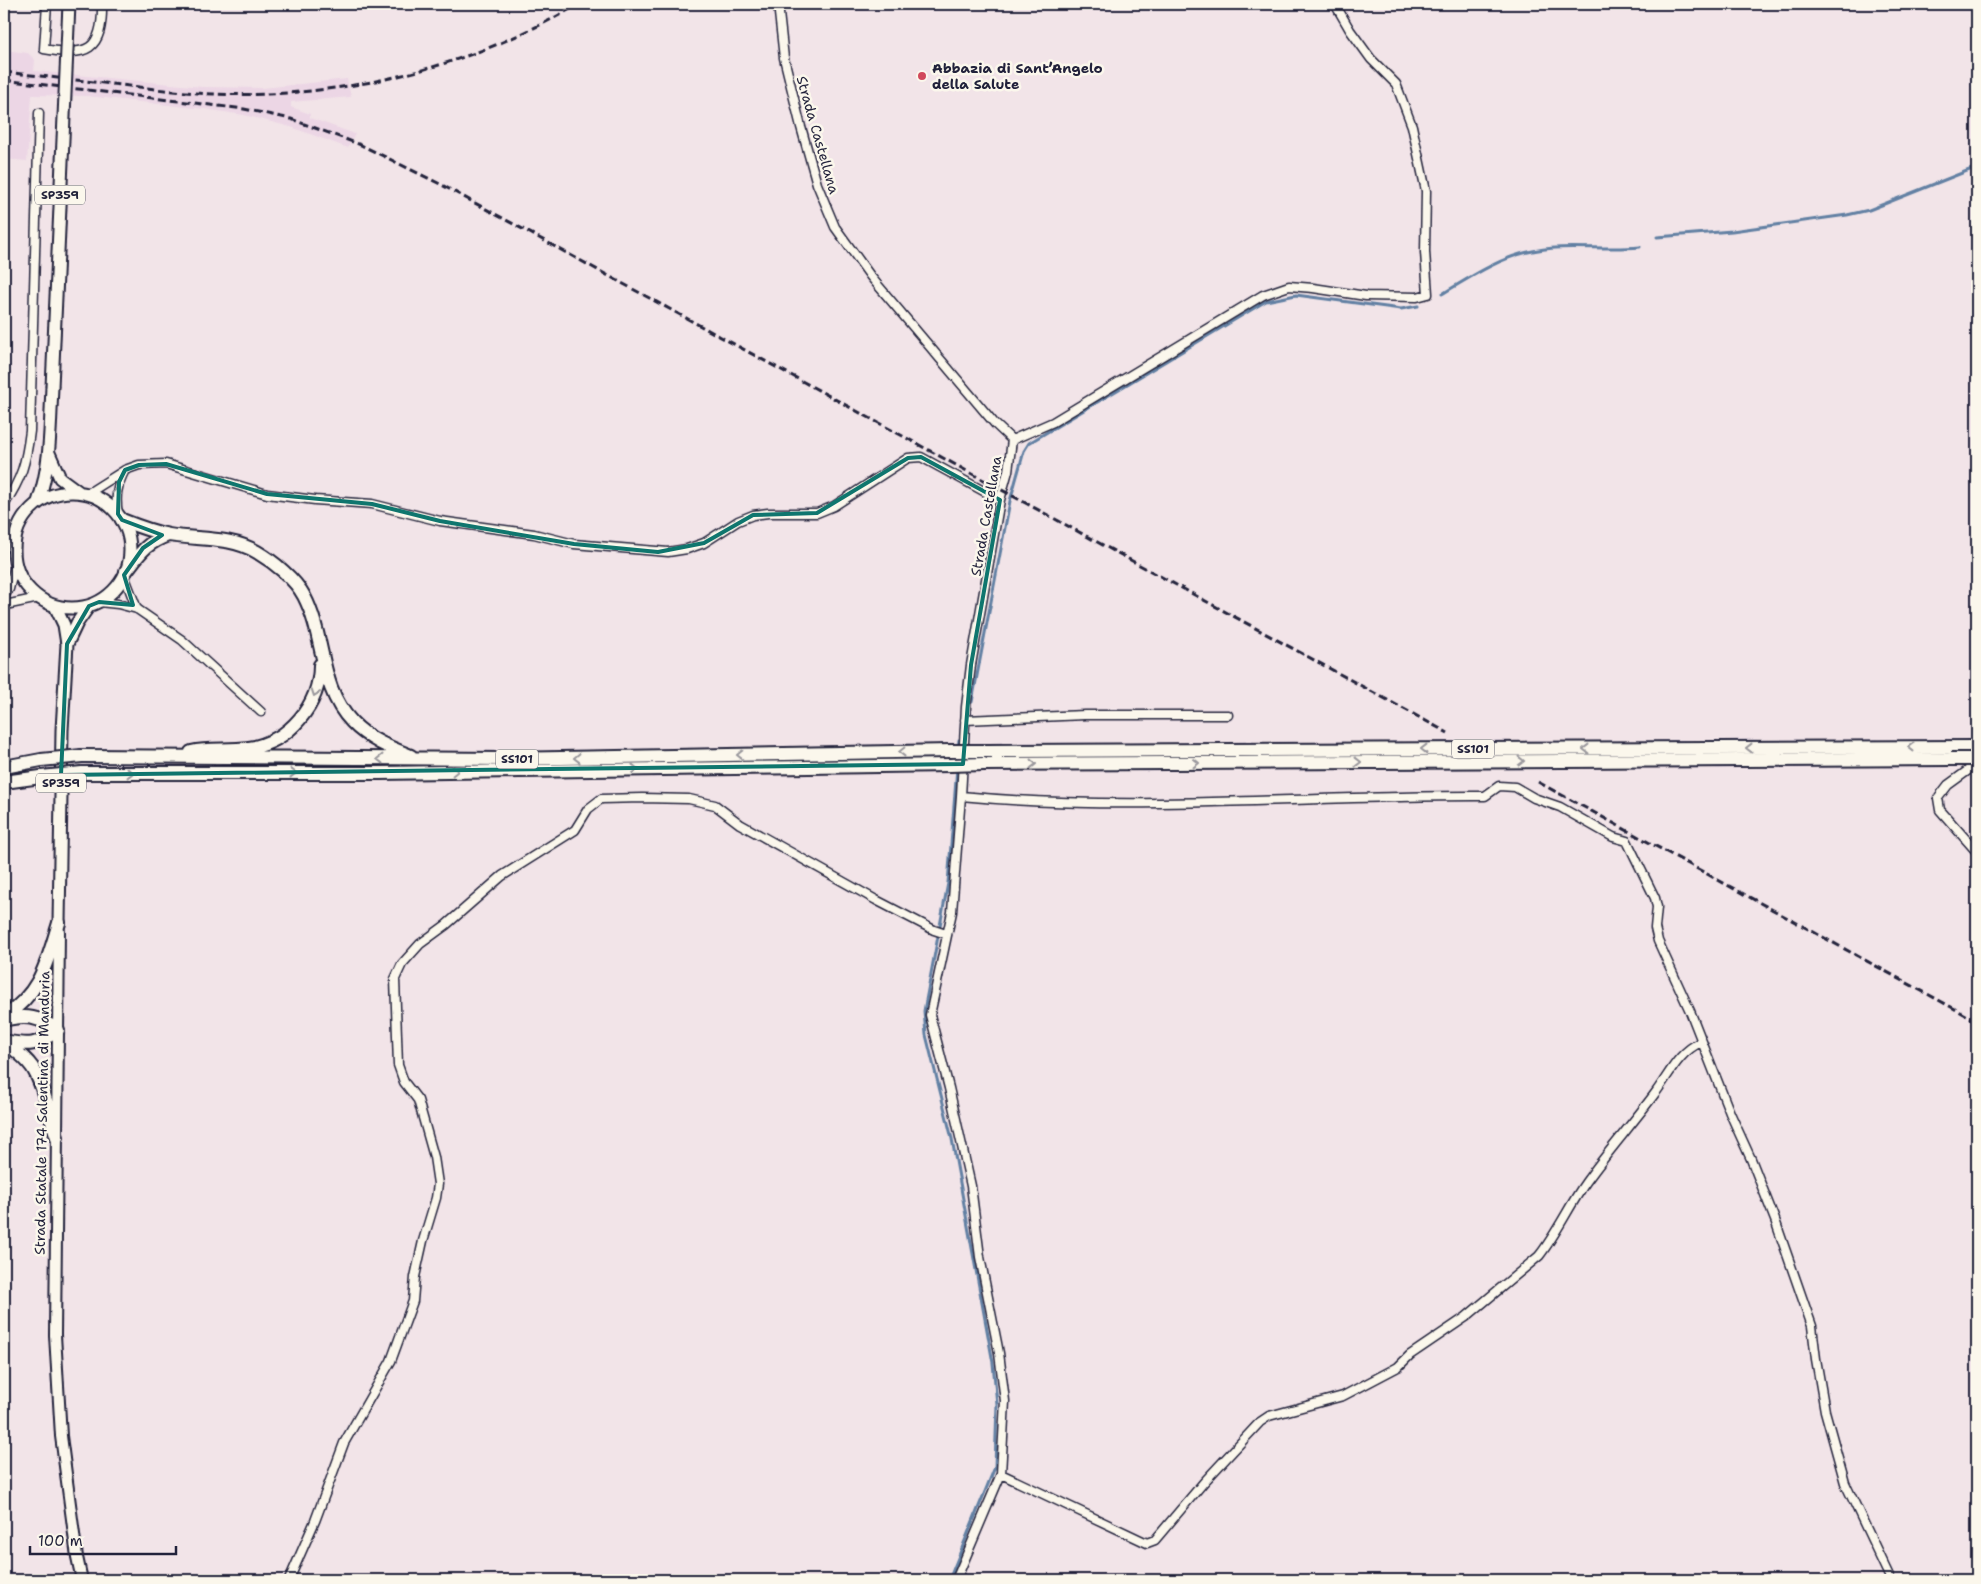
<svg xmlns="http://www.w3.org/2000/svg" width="1981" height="1584" font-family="'Shantell Sans',sans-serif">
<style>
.built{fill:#ecd6e5}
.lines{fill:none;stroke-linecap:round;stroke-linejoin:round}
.stream{stroke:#6280a3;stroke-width:3}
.minor-casing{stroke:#22223b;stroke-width:11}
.secondary-casing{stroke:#22223b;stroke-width:14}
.primary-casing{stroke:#22223b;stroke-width:15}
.trunk-casing{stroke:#22223b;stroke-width:16}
.minor{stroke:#fbf7ec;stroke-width:8}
.secondary{stroke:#fbf7ec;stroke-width:10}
.primary{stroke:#fbf7ec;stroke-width:11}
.trunk{stroke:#fbf7ec;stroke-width:12}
.rail{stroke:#22223b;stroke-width:3;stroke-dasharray:8 4;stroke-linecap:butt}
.primary-bridge-casing{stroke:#22223b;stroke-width:15;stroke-linecap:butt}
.trunk-bridge-casing{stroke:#22223b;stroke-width:16;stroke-linecap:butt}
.primary-bridge{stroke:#fbf7ec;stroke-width:11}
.trunk-bridge{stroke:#fbf7ec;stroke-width:12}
.oneway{stroke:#99979c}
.marked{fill:none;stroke:#0f766e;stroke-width:4;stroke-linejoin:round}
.poi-dot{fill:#d1495b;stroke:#fbf7ec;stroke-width:2}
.labels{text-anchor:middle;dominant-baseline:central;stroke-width:5;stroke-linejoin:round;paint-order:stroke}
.shield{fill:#fbf7ec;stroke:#636270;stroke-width:1}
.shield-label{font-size:12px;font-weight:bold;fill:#22223b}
.poi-label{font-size:14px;font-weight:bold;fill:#22223b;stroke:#fbf7ec;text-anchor:start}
.street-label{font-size:14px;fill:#22223b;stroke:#fbf7ec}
</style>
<rect width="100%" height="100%" fill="#f2e4e8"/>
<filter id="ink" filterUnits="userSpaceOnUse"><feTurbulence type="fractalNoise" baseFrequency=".02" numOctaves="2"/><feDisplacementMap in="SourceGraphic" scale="10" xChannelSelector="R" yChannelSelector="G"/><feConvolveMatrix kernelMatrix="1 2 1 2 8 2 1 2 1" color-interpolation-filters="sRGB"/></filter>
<g filter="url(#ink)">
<!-- built -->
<path class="built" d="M4 50 28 53 35 60 34 71 202 87 263 88 347 79 351 97 291 102V107L310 114V118L355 134 348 148 291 127 244 115 204 109 87 96 32 95 27 161 4 159Z"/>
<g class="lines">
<!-- stream -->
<path class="stream" d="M1657 237 1732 231 1847 215 1869 210 1977 167
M1442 294C1469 278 1497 259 1528 252 1564 243 1603 251 1640 247
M972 702 1010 501 1024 451 1029 443 1266 301 1296 295 1401 309 1418 306
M958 749 959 740
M949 1580 995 1467 997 1404 993 1363 952 1139 926 1035 924 1011 948 883 957 767"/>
<defs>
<path id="minor" d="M47 4 44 49C87 57 103 51 102 4
M778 4 784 58 801 127 817 184 835 227 871 277 995 424 1012 440 1008 471 1000 500 971 665 966 707 961 796 952 912 930 1015 949 1088 971 1186 980 1257 999 1353 1005 1401 1001 1474 956 1580
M1012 440 1053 422 1263 295 1289 286 1313 288 1366 296 1417 297 1428 294 1425 252 1426 191 1412 126 1396 84 1371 59 1350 30 1335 4
M87 494 125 470 139 465 166 464 267 494 315 500 372 504 440 521 534 534 574 544 668 552 687 549 704 543 738 521 753 515 768 513H817L834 506 908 458 921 457 1000 500
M4 505C22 478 26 463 30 431L39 113
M118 514C115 497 117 485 125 470
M124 575 137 609
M4 596 9 589 15 565
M99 602 118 604 137 609 182 640 261 712
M4 608 10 604 39 598
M965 720 1085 715H1228
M1977 759 1970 769 1948 785 1938 798 1940 810 1977 852
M961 796C1135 813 1310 795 1485 796L1499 786 1515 787 1534 798 1560 807 1613 837 1627 841 1655 898 1657 907 1655 928 1658 941 1690 1011 1730 1113 1751 1159 1775 1220 1812 1326 1816 1359 1825 1411 1845 1483 1891 1580
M1001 1474 1147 1543 1155 1540 1204 1482 1260 1422 1269 1416 1343 1396 1398 1367 1410 1355 1466 1317 1539 1256C1557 1233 1569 1206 1586 1182 1608 1151 1634 1122 1656 1092 1670 1073 1679 1052 1701 1042
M289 1580 315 1521 344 1443 391 1361 413 1301 415 1277 423 1241 436 1198 438 1184 434 1157 418 1100 404 1082 398 1065 395 979 402 964 420 944 446 925 502 876 575 830 588 809 601 799 642 798 689 799 715 805 740 824 876 900 934 930 946 934"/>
<path id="secondary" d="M59 931 55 1335 61 1436 77 1557 82 1580"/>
<path id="primary" d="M49 453 60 478 79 492
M14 550a58 58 0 1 1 116 0a58 58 0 1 1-116 0Z
M38 502C51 465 50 426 52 387
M55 606 64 625 67 644 62 730 59 923
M67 644 77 623 89 606"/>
<path id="trunk" d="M122 520C137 526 153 532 169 535 199 540 230 536 257 552 274 562 295 579 304 596 326 638 318 686 352 722 368 739 390 748 411 756
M126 571C140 553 146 543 168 535
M987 751 1977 747
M191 752C210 748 229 751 249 748 289 742 320 705 320 665
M82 756 505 759 951 751
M984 764 1951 759
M4 767 41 760
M82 773H380L950 765
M4 782 41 777
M4 1017C42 991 46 964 59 923
M4 1020C27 1014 39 1017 58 1030 36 1046 30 1046 4 1041
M6 1043C15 1050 25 1057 32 1067 44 1084 49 1116 57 1137"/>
</defs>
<!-- minor casing -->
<use href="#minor" class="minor-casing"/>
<!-- secondary casing -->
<use href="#secondary" class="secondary-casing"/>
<!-- primary casing -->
<use href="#primary" class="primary-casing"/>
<!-- trunk casing -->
<use href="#trunk" class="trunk-casing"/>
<!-- minor -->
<use href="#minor" class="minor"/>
<!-- secondary -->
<use href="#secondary" class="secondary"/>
<!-- primary -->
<use href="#primary" class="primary"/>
<!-- trunk -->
<use href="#trunk" class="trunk"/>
<!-- rail -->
<path class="rail" d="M4 72C49 77 94 82 139 87 164 90 189 93 214 94 342 99 469 68 579 4
M4 80 244 109 291 119 361 145 440 184 1448 733
M1538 782 1977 1021"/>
<defs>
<path id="primary-bridge" d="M52 387 69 4"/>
<path id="trunk-bridge" d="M951 751H987
M1951 759H1977
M41 760 82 756
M950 765 984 764
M41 777 82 773"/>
</defs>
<!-- primary-bridge casing -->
<use href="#primary-bridge" class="primary-bridge-casing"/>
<!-- trunk-bridge casing -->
<use href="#trunk-bridge" class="trunk-bridge-casing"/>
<!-- primary-bridge -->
<use href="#primary-bridge" class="primary-bridge"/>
<!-- trunk-bridge -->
<use href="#trunk-bridge" class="trunk-bridge"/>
</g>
<!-- one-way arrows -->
<defs><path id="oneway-chevron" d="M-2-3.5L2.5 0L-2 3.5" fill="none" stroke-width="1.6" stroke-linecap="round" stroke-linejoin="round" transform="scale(1.25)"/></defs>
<g class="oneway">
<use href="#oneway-chevron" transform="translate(117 491) rotate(-80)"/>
<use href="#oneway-chevron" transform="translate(315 693) rotate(110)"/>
<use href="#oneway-chevron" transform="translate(1911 747) rotate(180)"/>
<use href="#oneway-chevron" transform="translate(1749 748) rotate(180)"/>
<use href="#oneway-chevron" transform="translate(1424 749) rotate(180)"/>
<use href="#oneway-chevron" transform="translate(1586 749) rotate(180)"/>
<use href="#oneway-chevron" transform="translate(902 752) rotate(179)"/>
<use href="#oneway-chevron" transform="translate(740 755) rotate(179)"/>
<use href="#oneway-chevron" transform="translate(577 758) rotate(179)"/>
<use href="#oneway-chevron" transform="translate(380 759) rotate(-180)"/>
<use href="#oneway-chevron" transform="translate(1521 761)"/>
<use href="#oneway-chevron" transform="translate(1358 762)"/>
<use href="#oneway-chevron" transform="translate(1196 763)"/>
<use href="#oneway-chevron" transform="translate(1033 764)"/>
<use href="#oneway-chevron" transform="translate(635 769) rotate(-1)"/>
<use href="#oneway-chevron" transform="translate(455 771) rotate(-1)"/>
<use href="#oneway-chevron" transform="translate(130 773)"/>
<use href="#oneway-chevron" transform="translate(293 773)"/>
</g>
</g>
<!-- marked area -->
<path class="marked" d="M921 457 1000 500 971 665 963 764 61 775 67 644 89 606 99 602 133 605 124 575 143 548 162 535 122 520 118 514 119 482 125 470 139 465 166 464 267 494 372 504 440 521 574 544 658 552 704 543 753 515 817 513 908 458Z"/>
<!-- markers -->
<circle class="poi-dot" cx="922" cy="76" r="5"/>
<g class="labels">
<!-- shield labels -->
<g class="shield">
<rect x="35" y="185.5" width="50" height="19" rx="4"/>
<rect x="1452" y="739.5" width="42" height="19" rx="4"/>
<rect x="496" y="749.5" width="42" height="19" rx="4"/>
<rect x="36" y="773.5" width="50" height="19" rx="4"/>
</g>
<g class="shield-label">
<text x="60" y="195">SP359</text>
<text x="1473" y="749">SS101</text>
<text x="517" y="759">SS101</text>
<text x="61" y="783">SP359</text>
</g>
<!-- poi labels -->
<g class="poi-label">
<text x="932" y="68">Abbazia di Sant’Angelo<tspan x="932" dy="16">della Salute</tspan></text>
</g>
<!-- street labels -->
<g class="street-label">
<text transform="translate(818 135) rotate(74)">Strada Castellana</text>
<text transform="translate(986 516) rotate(-80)">Strada Castellana</text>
<text transform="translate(42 1113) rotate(-89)">Strada Statale 174 Salentina di Manduria</text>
</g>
</g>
<!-- margin -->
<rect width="1981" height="1584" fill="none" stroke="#fbf7ec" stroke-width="20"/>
<rect x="10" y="10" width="1961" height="1564" fill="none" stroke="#22223b" stroke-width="2" filter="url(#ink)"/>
<!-- scale -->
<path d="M30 1546v8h146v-8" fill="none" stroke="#22223b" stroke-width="2.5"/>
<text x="38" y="1546" font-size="15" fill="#22223b" stroke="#fbf7ec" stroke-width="4" paint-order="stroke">100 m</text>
</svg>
